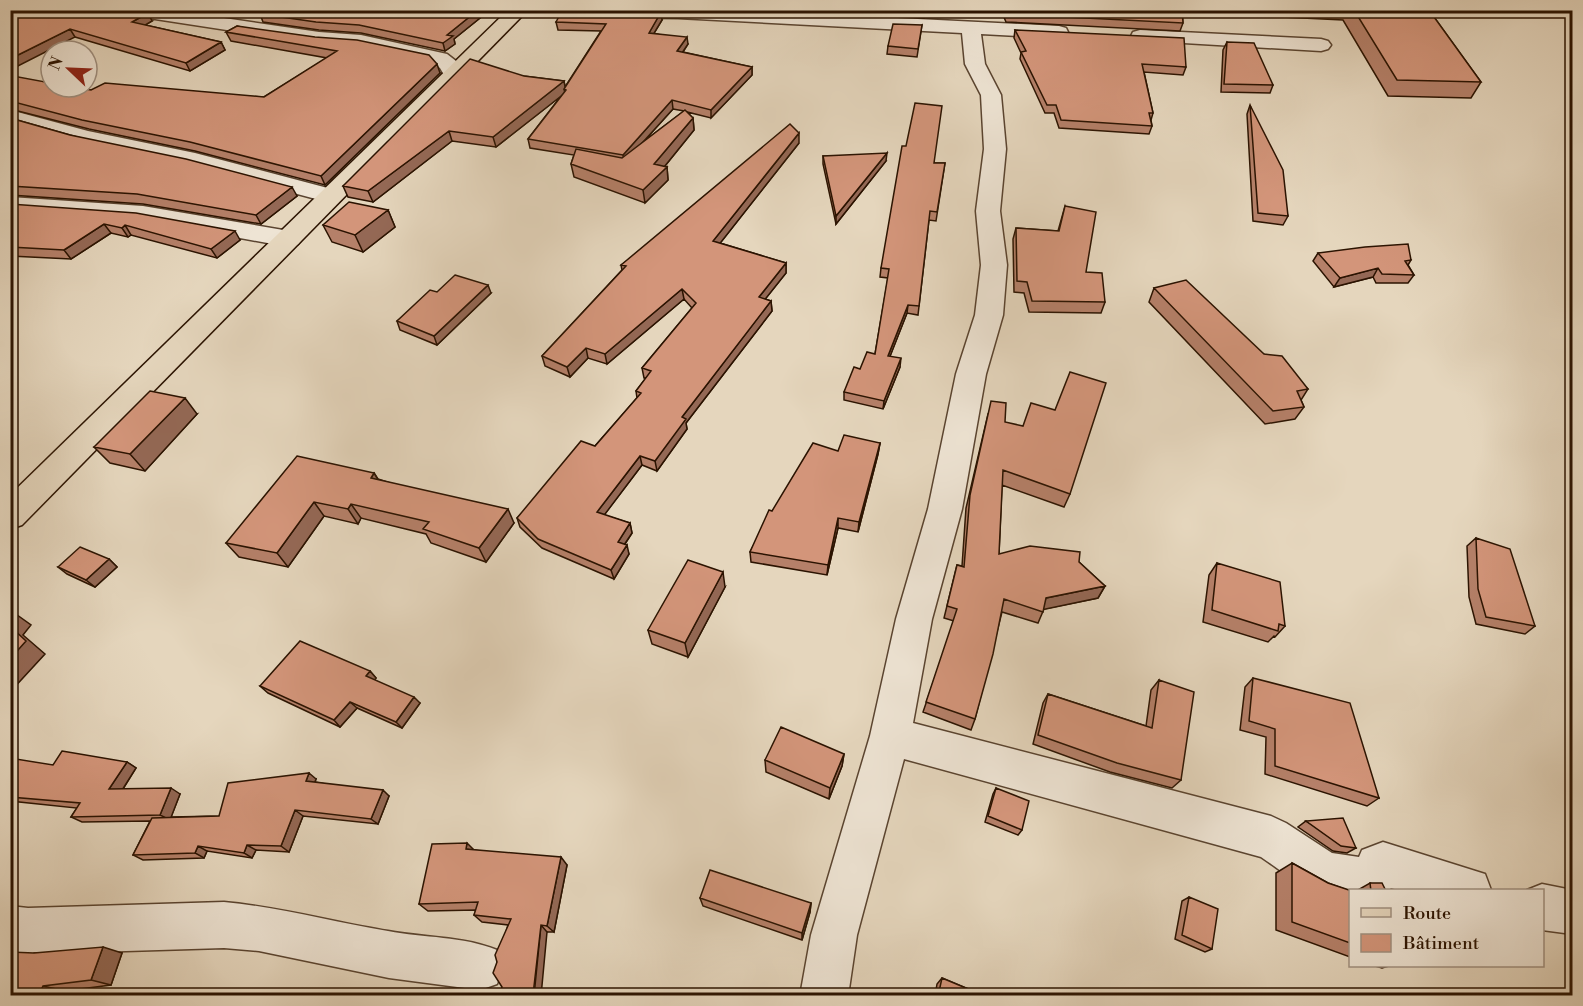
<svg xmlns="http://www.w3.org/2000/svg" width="1583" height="1006" font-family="'Libre Bodoni',serif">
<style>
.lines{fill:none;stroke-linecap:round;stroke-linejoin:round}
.street-casing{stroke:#5a4430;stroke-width:3}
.primary-casing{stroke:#2b1301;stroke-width:3}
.street{fill:#eee4d4;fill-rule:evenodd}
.primary{fill:#e5d6bd;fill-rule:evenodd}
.wall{fill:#b58069;stroke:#2b1301;stroke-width:1.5;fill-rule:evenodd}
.shaded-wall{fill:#946855;stroke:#2b1301;stroke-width:1.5}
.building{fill:#d3957a;stroke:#2b1301;stroke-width:1.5}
</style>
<rect width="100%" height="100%" fill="#e5d6bd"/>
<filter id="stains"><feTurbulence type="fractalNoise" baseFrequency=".00333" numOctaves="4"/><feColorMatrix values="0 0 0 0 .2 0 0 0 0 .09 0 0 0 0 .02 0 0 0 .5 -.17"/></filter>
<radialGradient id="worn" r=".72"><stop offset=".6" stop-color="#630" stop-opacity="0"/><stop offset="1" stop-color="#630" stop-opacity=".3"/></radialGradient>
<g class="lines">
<defs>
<path id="street" d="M120 10H170L319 32 361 35 447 54 456 61 464 76 461 80H447L440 68 433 62 361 47 319 44 129 15Z
M738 10 1059 26 1066 28 1068 32 1066 36 1059 38 981 34 985 64 1001 95 1006 149 1000 211 1007 265 1003 315 986 374 962 509 932 619 913 723 1271 816 1286 823 1332 853 1359 857 1362 850 1383 842 1485 874 1491 890H1398L1391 888 1389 890H1350V900C1308 894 1295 880 1261 857L904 759 857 935 848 996H800L811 935 870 736 896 619 928 509 956 374 975 315 981 265 976 211 984 149 981 95 965 64 962 33 678 18 519 16 513 15 510 11Z
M1140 30 1321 39 1328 41 1331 45 1328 49 1321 51 1133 40 1131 36 1133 32Z
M10 110 88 131 195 153 339 191 343 196 339 201 331 203 192 166 77 142 10 123Z
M10 197 143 206 289 231 298 234 302 239 298 244 289 247 143 220 10 211Z
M1542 884 1572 890V934L1542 930V890H1527Z
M224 902C280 907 333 922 388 931 424 938 463 936 497 950L503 967 497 984 480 990 389 978 259 951 224 948 28 954 10 952V906L28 908Z"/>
<path id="primary" d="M508 10H528L22 525 10 529V495Z"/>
</defs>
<!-- street casing -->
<use href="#street" class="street-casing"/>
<!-- primary casing -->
<use href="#primary" class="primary-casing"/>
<!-- street -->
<use href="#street" class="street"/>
<!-- primary -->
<use href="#primary" class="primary"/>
</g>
<!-- wall -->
<path class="wall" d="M10 10 152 21 145 25 221 42 225 50 190 71 75 37Z
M265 10H490L454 39 455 44 445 51 361 33 319 30 263 22 260 14Z
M896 10H925L924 18 896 16Z
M1001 10H1182L1183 23 1180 31 1006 22Z
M1278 10H1429L1481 82 1471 98 1388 96 1343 20 1282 17Z
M1494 10H1535L1501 15Z
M662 20 654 33 688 44 683 52 752 67V75L711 118 687 112 693 118 694 130 665 166 667 167 668 180 645 203 574 177 571 164 574 155 530 148 528 139 561 96 496 147 452 141 373 202 348 197 343 186 524 76 564 81 565 87 601 31 558 30 556 22ZM673 109 684 111 644 141Z
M922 25 917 57 887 54 888 46Z
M237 26 440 73 325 185 195 151 89 129 10 109V78L91 90 264 97 327 58 231 41 226 32Z
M1015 30 1186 67 1183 75 1144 72 1153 113 1151 120 1152 126 1149 134 1059 128 1054 113H1045L1020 59 1021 53 1014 38Z
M1227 42 1273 85 1270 93 1221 92 1223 50Z
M1250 105 1288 216 1283 225 1253 221 1247 114Z
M10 118 70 135 297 196 261 224 143 204 10 195Z
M799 143 720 243 786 263V273L765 299 771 301 772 311 686 423 687 429 657 471 642 465 604 515 630 523 632 533 625 544 629 554 614 579 542 548 520 527 517 518 595 446 637 398 636 391 646 378H644L642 368 692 308 684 299 607 364 588 358 570 377 545 366 542 356 622 270 621 265Z
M823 156 886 161 836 224 823 164Z
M934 163H945L936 221 929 220 918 315 907 313 890 356 900 367 883 409 844 400V392L860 369 875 354 888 278 880 277 881 268Z
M10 204 240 240 217 258 131 235 128 237 111 233 71 259 10 256Z
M1065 206 1086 272 1105 302 1101 313 1029 312 1024 293 1014 292 1013 239 1016 228 1058 231Z
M388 210 395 227 363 252 332 242 323 225Z
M1318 253 1411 260 1408 265 1414 275 1408 283H1376L1373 277 1334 287 1313 261Z
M1154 288 1264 354 1308 389 1301 400 1304 407 1295 419 1265 424 1149 302Z
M437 292 491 293 437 345 400 330 397 321Z
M197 414 145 471 110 463 94 447Z
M988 414 1005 422 1070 494 1064 507 1002 485 999 554 1079 562 1105 586 1098 598 1044 609 1038 623 1002 612 975 719 971 730 923 712 954 621 944 618 957 565 962 566 966 508Z
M880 443 878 454 858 532 838 528 827 575 751 562 750 552 772 511 838 451Z
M374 473 378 479 514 523 486 562 431 543 426 534 361 518 358 524 324 516 288 567 239 557 226 543Z
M1476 538 1535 626 1525 634 1476 624 1469 597 1467 546Z
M109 559 117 567 95 587 67 574 58 567Z
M1217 563 1285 626 1275 637 1274 636 1268 642 1203 622 1209 575Z
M725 587 688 657 652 644 648 630Z
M370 671 376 678 374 680 420 703 402 728 357 708 340 727 268 693 260 686Z
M1253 678 1379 798 1367 806 1265 774 1266 737 1240 730 1245 687Z
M1159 680 1181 780 1172 788 1110 772 1033 744 1043 703 1048 694 1146 726 1151 690Z
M844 754 842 766 829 799 766 772 765 760Z
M127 762 136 768 123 789 180 794 171 817 219 816 316 779 315 782 389 796 378 824 303 816 289 852 256 850 252 858 207 851 204 858 143 860 133 855 150 821 82 822 71 817 77 808 10 801V767Z
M996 788 1022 830 1018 835 985 822 993 794Z
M1306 821 1356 848 1347 853 1333 851 1298 827Z
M474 850 567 865 554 932H547L502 987 497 962 508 925 482 922 474 915 476 910 428 911 419 904Z
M1292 863 1328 883 1350 891V957L1276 930V873Z
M1370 883 1386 891H1356Z
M1189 897 1212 949 1205 952 1175 939 1182 901Z
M700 898 811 903 810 912 802 940 703 906Z
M34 953H122L111 985 65 991 63 996H10Z
M1375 966H1389L1382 968Z
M942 978 985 996H935L937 984Z"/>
<!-- shaded-wall -->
<path class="shaded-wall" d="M478 10H490L454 39 455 44 445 51 443 43 447 35Z
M1504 10H1535L1501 15Z
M661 12 662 20 650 40 649 33Z
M148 13 152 21 137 30 132 22Z
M70 29 75 37 10 70V59Z
M687 37 688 44 678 59 677 51Z
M221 42 225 50 190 71 186 63Z
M437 64 440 73 325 185 321 176Z
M752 67V75L711 118V110Z
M564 81 566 92 564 89 565 93 496 147 493 137Z
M672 100 673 109 624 163 623 155Z
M693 118 694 130 656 177 654 164Z
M449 131 452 141 373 202 368 191Z
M799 133V143L714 251 713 241Z
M887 153 886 161 836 224V216Z
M667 167 668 180 645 203 643 190Z
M292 187 297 196 261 224 256 215Z
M388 210 395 227 363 252 355 235Z
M104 224 111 233 71 259 64 250Z
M125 225 131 235 128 237 122 228Z
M235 231 240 240 217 258 211 249Z
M786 263V273L759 307V297Z
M1378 268 1373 277 1334 287 1340 278Z
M488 285 491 293 437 345 434 336Z
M682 289 684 299 607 364 605 354Z
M771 301 772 311 686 423 687 429 657 471 655 461 682 417Z
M908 305 907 313 887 364 888 356Z
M586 348 588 358 570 377 567 367Z
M901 358 900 367 883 409 884 401Z
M185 398 197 414 145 471 130 454Z
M880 443 878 454 858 532 859 522Z
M640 456 642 465 599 522 597 512Z
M374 473 383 488 371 478Z
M314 502 324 516 288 567 277 553Z
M351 504 361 518 358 524 348 509Z
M508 509 514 523 486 562 479 548Z
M838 518V528L827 575 828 565Z
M630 523 632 533 620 551 618 542Z
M627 545 629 554 614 579 611 570Z
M109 559 117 567 95 587 86 580Z
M723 572 725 587 688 657 685 643Z
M1105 586 1098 598 1041 610 1046 598Z
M13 612 31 625 23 635 45 654 10 692V614Z
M370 671 376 678 372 683 366 676Z
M414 697 420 703 402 728 396 722Z
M350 702 357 708 340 727 334 720Z
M844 754 842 766 829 799 830 788Z
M127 762 136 768 119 795 109 789Z
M309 773 316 779 313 787 306 781Z
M171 788 180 794 170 820 160 815Z
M383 790 389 796 378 824 371 819Z
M295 810 303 816 289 852 281 846Z
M467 843 475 851 466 849Z
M247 845 256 850 252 858 244 853Z
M198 846 207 851 204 858 195 853Z
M561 857 567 865 554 932 547 926Z
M811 903 810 912 802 940V933Z
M541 925 547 932 541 996H534Z
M103 947 122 953 111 985 91 980Z
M43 986 65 991 63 996H38Z"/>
<!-- building -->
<path class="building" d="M10 10H131L148 13 132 22 221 42 186 63 70 29 10 59Z
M265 10H478L447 35 453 36 443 43 359 25 316 22 260 14Z
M1006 10H1182L1183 23 1008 14Z
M1354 10H1429L1481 82 1397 80Z
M562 11 661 12 649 33 687 37 677 51 752 67 711 110 672 100 623 155 528 139 566 90 564 89 606 24 556 22Z
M893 24 922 25 918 49 888 46Z
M237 26 315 37 357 40 429 55 437 64 321 176 190 142 82 120 10 101V78L13 76 51 83V87H73L91 90 105 83 264 97 337 51 226 32Z
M1015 30 1184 38 1186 67 1142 64 1153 113H1149L1152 126 1061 120 1056 105H1047L1021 52 1026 51Z
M1227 42 1254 43 1273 85 1224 84Z
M470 59 524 76 564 81 493 137 449 131 368 191 343 186Z
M915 103 942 106 934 163H945L937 212 930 211 919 306 908 305 888 356 901 358 884 401 844 392 854 367 860 369 867 352 875 354 889 269 881 268 902 146H906Z
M1250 105 1283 170 1288 216 1258 213Z
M685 110 693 118 654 164 667 167 643 190 571 164 576 149 622 158Z
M10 118 70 135 186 159 292 187 256 215 137 194 10 186Z
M790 124 799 133 713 241 786 263 759 297 771 301 682 417 686 419 655 461 640 456 597 512 630 523 618 542 627 545 611 570 538 539 517 518 581 441 595 446 641 393 636 391 651 371 642 368 696 303 682 289 605 354 586 348 567 367 542 356 626 266 621 265Z
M887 153 836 216 823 156Z
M349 202 388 210 355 235 323 225Z
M10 204 136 213 235 231 211 249 125 225 122 228 104 224 64 250 10 247Z
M1065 206 1096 212 1086 272 1102 273 1105 302 1032 301 1027 282 1017 281 1016 228 1059 231Z
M1408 244 1411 260 1405 261 1414 275 1382 274 1378 268 1340 278 1318 253 1365 247Z
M455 275 488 285 434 336 397 321 430 290 437 292Z
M1186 280 1264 354 1282 356 1308 389 1297 391 1304 407 1273 411 1154 288Z
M1070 372 1106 383 1070 494 1003 470 999 554 1030 546 1080 552 1079 562 1105 586 1046 598 1043 612 1004 599 993 654 975 719 926 702 957 609 947 606 957 565 964 567 970 495 991 401 1006 403 1005 422 1023 426 1031 403 1055 410Z
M150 391 185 398 130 454 94 447Z
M844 435 880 443 859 522 838 518 828 565 750 552 769 510 772 511 813 443 838 451Z
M297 456 374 473 371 478 508 509 479 548 423 529 429 522 351 504 348 509 314 502 277 553 226 543Z
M1476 538 1510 549 1535 626 1486 617 1478 589Z
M80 547 109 559 86 580 58 567Z
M688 560 723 572 685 643 648 630Z
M1217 563 1280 582 1285 626 1279 624 1278 631 1212 610Z
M10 626 26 641 10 659Z
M300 641 370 671 366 676 414 697 396 722 350 702 334 720 260 686Z
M1253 678 1350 703 1379 798 1275 766V729L1249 721Z
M1159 680 1194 692 1181 780 1117 763 1038 735 1048 694 1152 728Z
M781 727 844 754 830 788 765 760Z
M62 751 127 762 109 789 171 788 160 815 71 817 80 803 10 797V767L16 759 53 765Z
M309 773 306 781 383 790 371 819 295 810 281 846 247 845 244 853 198 846 195 853 133 855 152 818 219 816 228 783Z
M996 788 1029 801 1022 830 988 816Z
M1343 818 1356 848 1341 846 1306 821Z
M467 843 466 849 561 857 547 926 541 925 533 995 536 996H500L502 987 493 973 497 962 495 955 511 919 474 915 478 902 419 904 432 844Z
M1292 863 1328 883 1352 891H1350V943L1292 922Z
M710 870 811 903 802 933 700 898Z
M1370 883H1382L1386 891H1371Z
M1189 897 1218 909 1212 949 1182 935Z
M103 947 91 980 43 986 38 996H10V952L34 953Z
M942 978 985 996H938Z
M346 992 393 995 313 996Z"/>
<!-- margin -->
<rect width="1583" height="1006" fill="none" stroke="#e5d6bd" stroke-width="36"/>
<rect x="12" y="12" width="1559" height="982" fill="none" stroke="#2b1301" stroke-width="3"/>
<rect x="18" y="18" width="1547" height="970" fill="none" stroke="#2b1301" stroke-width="1.5"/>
<!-- legend -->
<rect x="1349" y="889" width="195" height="78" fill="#eee4d4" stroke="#a09080" stroke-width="1.5"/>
<rect x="1361" y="908" width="30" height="9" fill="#e5d6bd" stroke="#a09080" stroke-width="1.5"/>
<text x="1403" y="919" font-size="18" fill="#2b1301">Route</text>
<rect x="1361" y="934" width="30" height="18" fill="#d3957a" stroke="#a09080" stroke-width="1.5"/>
<text x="1403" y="949" font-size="18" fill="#2b1301">Bâtiment</text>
<!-- north arrow -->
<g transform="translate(69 69) rotate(293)"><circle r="28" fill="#eee4d4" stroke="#a09080" stroke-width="1.5"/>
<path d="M0-4.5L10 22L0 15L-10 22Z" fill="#8f2418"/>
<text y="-9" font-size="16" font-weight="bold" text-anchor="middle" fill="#2b1301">N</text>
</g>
<rect width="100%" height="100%" filter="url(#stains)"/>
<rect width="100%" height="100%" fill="url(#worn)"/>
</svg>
